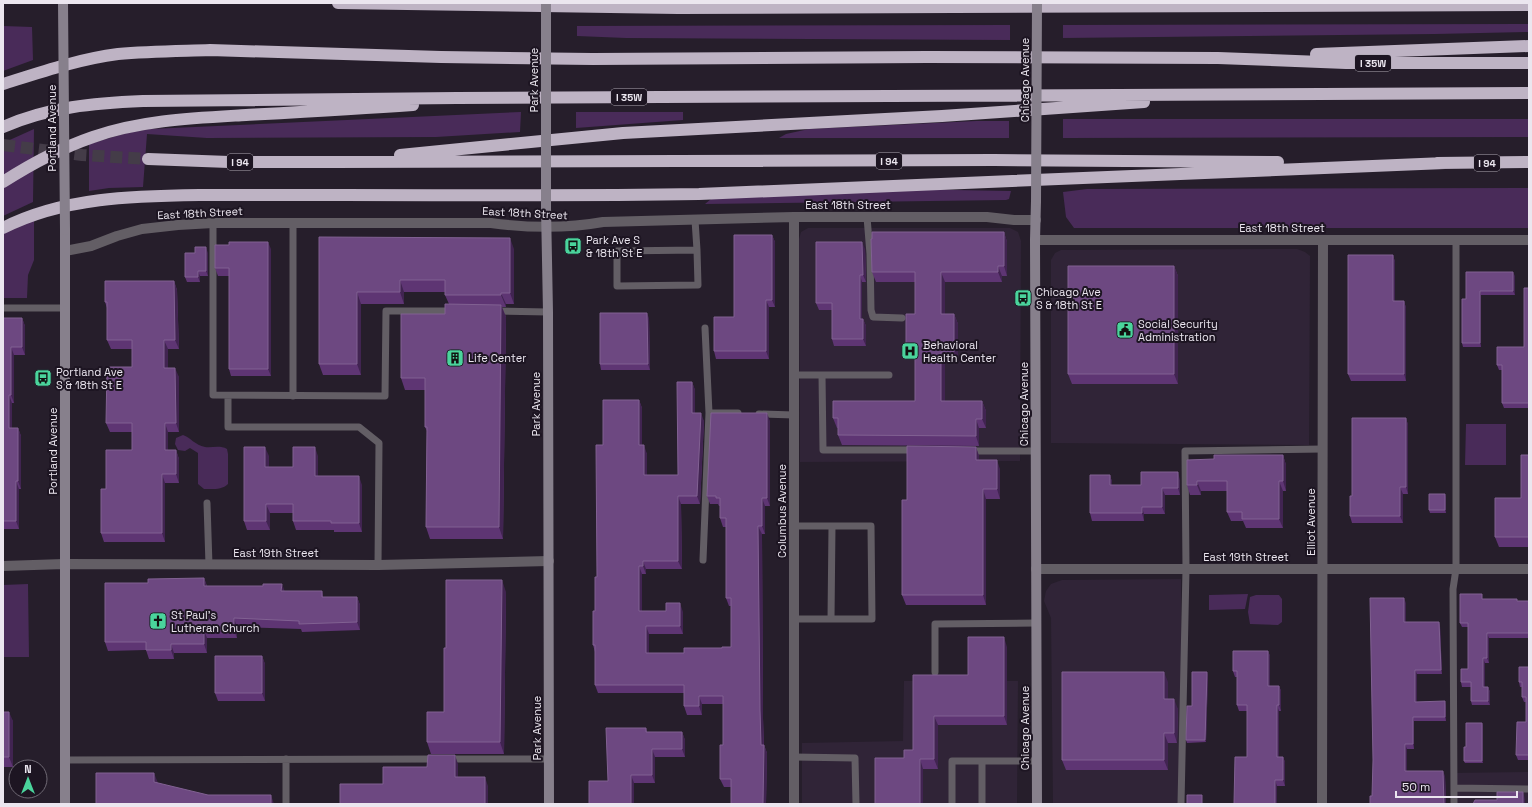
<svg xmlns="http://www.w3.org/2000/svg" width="1532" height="807" font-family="'Space Grotesk',sans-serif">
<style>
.built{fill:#302437}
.green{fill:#492b59}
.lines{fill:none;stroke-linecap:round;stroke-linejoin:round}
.highway-tunnel{stroke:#443c48;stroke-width:12;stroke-dasharray:12 6;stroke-linecap:butt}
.lane{stroke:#635e65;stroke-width:7}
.street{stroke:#635e65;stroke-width:10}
.secondary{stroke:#87808c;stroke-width:10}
.highway{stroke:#beb3c4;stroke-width:12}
.secondary-bridge{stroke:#87808c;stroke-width:10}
.wall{fill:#5e3573}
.shaded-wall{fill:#412451}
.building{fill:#6d4881;stroke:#816192}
.labels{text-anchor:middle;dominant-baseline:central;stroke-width:4;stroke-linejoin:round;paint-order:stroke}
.shield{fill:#1d1522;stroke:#ada7b2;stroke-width:1}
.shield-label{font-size:10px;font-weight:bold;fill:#ebe6ef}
.street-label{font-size:11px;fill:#ebe6ef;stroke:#1d1522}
.poi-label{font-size:11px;fill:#ebe6ef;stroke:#1d1522;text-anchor:start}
</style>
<rect width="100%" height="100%" fill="#261e2b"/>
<!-- built -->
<path class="built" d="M808 228H1010L1018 232 1021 241 1020 461 800 462 799 239 801 232Z
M1297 249 1305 252 1310 256 1309 445 1051 443V260L1055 253 1061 250Z
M1181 579 1182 804H1053L1051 618 1044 601 1046 591 1051 584 1062 580Z
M904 681H1018L1017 804H802V743L903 741Z
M1529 772V804H1451V773Z"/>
<!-- green -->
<path class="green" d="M1529 24V32L1435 34 1063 38V25Z
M1010 25V40L626 38 577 36V26Z
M3 26 32 27 33 60 3 71Z
M521 112 520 132 436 137 207 138 147 134 143 187 109 188 89 191V144L127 133 150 129Z
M576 112H683V120L576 128Z
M1063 119H1529V137L1063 138Z
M976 121H1009V138H779L786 134 809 129Z
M34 129 33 202 3 216V143Z
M1529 188V228H1074L1066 217 1063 192 1087 189Z
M896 189 1011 191 1009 199 1006 200 705 204 711 199Z
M34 220V260L28 275 27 298H3V233Z
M1466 424H1506V465H1465Z
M183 435C191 438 195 445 205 447 212 448 220 445 227 449L228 454V484C222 490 213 489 204 489L198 484V453L190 448 185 451 178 450 175 444 176 438Z
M28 584 29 657H3V585Z
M1248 594 1245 609 1209 610V595Z
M1256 595H1279L1282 599V622L1278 625 1250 624 1248 612 1250 597Z"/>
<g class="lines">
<!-- highway-tunnel -->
<path class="highway-tunnel" d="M3 145 82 155 148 159"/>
<!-- lane -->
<path class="lane" d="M867 217 870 254 871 310 873 317 902 318
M695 220 697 250 698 285 617 286V251L697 250
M293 222V396
M213 223V395L385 396 386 311H454
M3 308H65
M495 311 548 312
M794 375H889
M822 375 823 450H916
M228 396V427H359L379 443 378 565
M709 413H738
M759 414 794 415
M969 451H1036
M207 503 209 565
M794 526H832L831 619H794
M703 560 709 413 705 328
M831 619H872L871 526H832
M935 672V624L1036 623
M794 757 855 758 856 804
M447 759H549
M65 760 437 759
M982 761H1037
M1454 788 1529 789
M286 804V759
M952 804V761H982V804
M1181 804 1186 569 1185 451 1323 449
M1454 804 1453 589 1456 569V240"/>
<!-- street -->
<path class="street" d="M1035 240H1529
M65 251 91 246 117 236 142 229 178 225 213 223H491C529 228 564 229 603 222L794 217H987L1014 220H1036
M3 566 64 564 378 565 549 561
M1036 569H1529
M794 804V217
M1322 804 1323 240"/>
<!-- secondary -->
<path class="secondary" d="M1036 201 1035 240 1037 804
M546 208 548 312 549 804
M65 230V804"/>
<!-- highway -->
<path class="highway" d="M338 3 678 8 1529 5
M1316 54 1529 46
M3 84C41 72 79 59 118 54 149 51 180 51 210 50L441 57 593 59 927 57 1218 58 1346 63H1529
M3 127C48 107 95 103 143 101L457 98 1529 93
M400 155 623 133 942 116 1144 102
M148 159 229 162H333L994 160 1278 162
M1437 163 1529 162
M3 182C31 164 61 148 93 137 141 120 195 118 246 115 301 112 357 109 413 105
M3 228C66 196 138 196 206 195 252 195 298 195 343 195 462 195 581 196 699 194L1445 163"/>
<!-- secondary-bridge -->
<path class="secondary-bridge" d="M63 3 65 230
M1036 201 1037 3
M546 208V3"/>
</g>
<!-- wall -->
<path class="wall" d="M1004 232 1007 242V276H1002V282H945V314H954L958 324V362H945V401H982L986 411V428H979V446L842 445 838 435V428H837L833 418 915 401V358H910L906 349 915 314V282H876L872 272Z
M772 235 775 242V307H769V359H716L714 351 734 317Z
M319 237 514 249V304H506V307H502L506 317 503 539H430L426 527 427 431 425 427V390H405L401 378 445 314 449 304 445 295V292H404V304H361V375H323L319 364Z
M271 249V376H231L229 369V276H218L215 268Z
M865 249 866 282H862V319H863L866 326V346H834L832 339V310H819L816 303Z
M208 253V276H200V282H187L185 277Z
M1393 255 1395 262V301H1404L1406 308V381H1351L1348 374Z
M1174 266 1178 276V384H1072L1068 374Z
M1466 272 1515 276V295H1481V347H1463L1462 343 1466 299Z
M174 281 177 290 179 349H168V368L179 377V432H168V450H176L179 459V483H165V542H104L101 533 106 489 132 450V432H110L106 423 132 367V349H111L107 340V308L105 302Z
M1529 288V408H1504L1502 403V370H1499L1497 365 1524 347Z
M3 318H22L25 326V355H14V403H12V428H18L21 436V489H19V529H3Z
M649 318 650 370H601L600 364Z
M692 382 695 390V413L704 421 700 504H681L682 569H646V574H642V611L683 612V634H649V653H684L731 647V606H729L726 598V527H723L720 518V506H719L718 504H710L707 496 770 421V506H765V534H762L763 718 764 745 767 753 766 804H731V787H724L720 779 723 745V704H702V715H687L684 706V693H598L595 685V652L593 645 597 577 603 445 639 400 642 408V445L647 454V475H678Z
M1406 418 1408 425V494H1403V523H1352L1350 516Z
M976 447 979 456V460L1000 469V499H986V605H906L902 595 907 500Z
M1283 455 1286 465V491H1283V528H1246L1243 521H1231L1227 512V491H1201V495H1190L1187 485 1214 459Z
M1529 455V547H1499L1495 537 1521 498Z
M269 456V467H293L318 456V476L362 485V532H334V530H296L293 521V513H270V530H247L244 521Z
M1110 475 1112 482V485H1141L1180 480V495H1165V514H1144V521H1092L1090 513Z
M1446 497V513H1430L1429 510Z
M204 578 207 586 284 591H322L323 597H357L360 605V630L302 632 301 629 237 627V638H207V653H174V659H149L146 650 108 651 105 642 148 583Z
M506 592 504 754H431L427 742 444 712 446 648Z
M1483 599 1518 601H1529V638H1489V663H1485V687H1488L1490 692V705H1472L1471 701V687H1462L1461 682 1468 669V627H1462L1460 623Z
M1406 603V622H1439L1440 626 1442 674H1417V702L1446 706V721H1414V749H1407V771L1445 776 1446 804H1370L1372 796Z
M1007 647V725H938V769H923V804L904 758 913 750V675H968Z
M1268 651 1270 656V686H1279L1281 691V711H1279V757H1283L1285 762V786H1277V804H1234L1247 757V711H1239L1237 705V677H1235L1233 671Z
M262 656 265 664V701H218L215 693Z
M1529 667V760H1518L1516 755 1526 722V702H1524L1522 697V687H1520L1519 682Z
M1208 675 1206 742 1187 743 1186 740 1192 706Z
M1168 682V699L1178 709 1177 743H1168V770H1066L1062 760Z
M3 712 13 721V767H3Z
M1483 725V763H1465L1464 761Z
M646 728 647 732H682L685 740V757H655V783H634V804H589L608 781Z"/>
<!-- shaded-wall -->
<path class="shaded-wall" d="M1004 232 1007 242V276L1004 266Z
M772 235 775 242V307L772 300Z
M510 238 514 249V304L510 293Z
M268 242 271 249V376L268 369Z
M862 242 865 249 866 282 863 275Z
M206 247 208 253V276L206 271Z
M1393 255 1395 262V308L1393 301Z
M998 266 1002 276V282L998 272Z
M1174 266 1178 276V384L1174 374Z
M198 271 200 276V282L198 277Z
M941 272 945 282V324L941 314Z
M1513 272 1515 276V295L1513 291Z
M860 275 862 282V326L860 319Z
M400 280 404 292V304L400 292Z
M174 281 177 290 179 349 175 340Z
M1480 291 1481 295V347L1480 343Z
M357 292 361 304V375L357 364Z
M501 293 506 304V307L501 295Z
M766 300 769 307V359L766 351Z
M1404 301 1406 308V381L1404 374Z
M501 305 506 317 503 539 499 527Z
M647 313 649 318 650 370 648 364Z
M954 314 958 324V362L954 352Z
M22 318 25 326V355L22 347Z
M863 319 866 326V346L863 339Z
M164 340 168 349V377L164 368Z
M11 347 14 355V403L11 395Z
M941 352 945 362V411L941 401Z
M175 368 179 377V432L176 423Z
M692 382 695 390V421L692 413Z
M9 395 12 403V436L9 428Z
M639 400 642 408V454L639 445Z
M982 401 986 411V428L982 419Z
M701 413 704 421 700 504 697 496Z
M767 413 770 421V506L767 498Z
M1406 418 1408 425V494L1406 487Z
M976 419 979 428V446L976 436Z
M165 423 168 432V459L165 450Z
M18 428 21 436V489L18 481Z
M644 445 647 454V484L644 475Z
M265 447 269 456V477L265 467Z
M315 447 318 456V485L315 476Z
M976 447 979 456V469L976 460Z
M176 450 179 459V483L176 474Z
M1283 455 1286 465V491L1283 481Z
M997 460 1000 469V499L997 489Z
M1178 472 1180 480V495L1178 488Z
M162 474 165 483V542L162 533Z
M1110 475 1112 482V493L1110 485Z
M359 476 362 485V532L359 523Z
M16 481 19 489V529L16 521Z
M1197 481 1201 491V495L1197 485Z
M1279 481 1283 491V528L1279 519Z
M1400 487 1403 494V523L1400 516Z
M1162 488 1165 495V514L1162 507Z
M983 489 986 499V605L983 595Z
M1445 494 1446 497V513L1445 510Z
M678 496 681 504 682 569 678 561Z
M762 498 765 506V534L762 526Z
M266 504 270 513V530L266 521Z
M1142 507 1144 514V521L1142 513Z
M758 526 762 534 763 718 764 753V745L767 753 766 804H763L760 710Z
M643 561 646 569V574L643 566Z
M639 566 642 574V619L639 611Z
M204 578 207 587 204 586Z
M502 580 506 592 504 754 500 742Z
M282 584 285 592 281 591Z
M357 597 360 605V630L357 622Z
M1404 598 1406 603V627L1404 622Z
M680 603 683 612V634L680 626Z
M234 618 237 627V638L234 630Z
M1439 622 1440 626 1442 674 1441 670Z
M646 626 649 634V662L646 653Z
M204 630 207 638V653L204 644Z
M1487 633 1489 638V663L1487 658Z
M1004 637 1007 647V725L1004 716Z
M171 644 174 653V659L171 650Z
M1268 651 1270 656V691L1268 686Z
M262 656 265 664V701L262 693Z
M1483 658 1485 663V692L1483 687Z
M1415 670 1417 674V707L1415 702Z
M1164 672 1168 682V709L1164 699Z
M1207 672 1208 675 1206 742 1205 740Z
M1279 686 1281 691V711L1279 705Z
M1488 687 1490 692V705L1488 701Z
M699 696 702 704V715L699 706Z
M1174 699 1178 709 1177 743 1174 733Z
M1445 701 1446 706V721L1445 717Z
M1277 705 1279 711V762L1277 757Z
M9 712 13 721V767L9 757Z
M934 716 938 725V769L934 759Z
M1413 717 1414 721V749L1413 744Z
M1482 723 1483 725V763L1482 761Z
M682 732 685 740V757L682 749Z
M1164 733 1168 743V770L1164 760Z
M1405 744 1407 749V776L1405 771Z
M652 749 655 757V783L652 775Z
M455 755 458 764V786L455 777Z
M1283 757 1285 762V786L1283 780Z
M920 759 923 769V804H920Z
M1443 771 1445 776 1446 804H1444Z
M154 773 158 783V792L154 782Z
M631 775 634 783V804H631Z
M485 777 488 786V804H485Z
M1275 780 1277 786V804H1275Z
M1523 792 1525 799V804H1523Z
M271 795 274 804H271Z"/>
<!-- building -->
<path class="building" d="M872 232H1004V266H998V272H941V314H954V352H941V401H982V419H976V436L838 435V418H833V401H915V349H906V314H915V272H872L871 239H872Z
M734 235H772V300H766V351H714V317H734Z
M319 237 510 238V293H501V295H445V280H400V292H357V364H319Z
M229 242H268V369H229V268H215V245H229Z
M816 242H862L863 275H860V319H863V339H832V303H816Z
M195 247H206V271H198V277H185V253H195Z
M1348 255H1393V301H1404V374H1348Z
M1068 266H1174V374H1068Z
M1466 272H1513V291H1480V343H1462V299H1466Z
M105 281H174L175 340H164V368H175L176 423H165V450H176V474H162V533H101V489H106V450H132V423H106L107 367H132V340H107V302H105Z
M1524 288H1529V403H1502V365H1497V347H1524Z
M445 304 501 305 499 527H426L427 427H425V378H401V314H445Z
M600 313H647L648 364H600Z
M3 318H22V347H11V395H9V428H18V481H16V521H3Z
M677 382H692V413H701L697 496H678V561H643V566H639V611H666V603H680V626H646V653H684V648H722V647H731V598H726V518H720V498H716V496H707L711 413H767V498H762V526H758L760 710 761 745H764L763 804H731V779H720V745H723V696H699V706H684V685H595V645H593V611H595V577H597L596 445H603V400H639V445H644V475H678Z
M1352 418H1406V487H1400V516H1350V496H1352Z
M907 446 976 447V460H997V489H983V595H902V500H907Z
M244 447H265V467H293V447H315V476H359V523H331V521H293V504H266V521H244Z
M1214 455H1283V481H1279V519H1242V512H1227V481H1197V485H1187V460L1214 459Z
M1521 455H1529V537H1495V498H1521Z
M1141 472H1178V488H1162V507H1142V513H1090V475H1110V485H1141Z
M1429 494H1445V510H1429Z
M204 578V586H263V584H282L281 591H322V597H357V622L299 624V621L234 618V630H204V644H171V650H146V642H105V583H148V579Z
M446 580H502L500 742H427V712H444V648H446Z
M1460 594H1482V599H1517V601H1529V633H1487V658H1483V687H1488V701H1471V682H1461V669H1468V623H1460Z
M1370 598H1404V622H1439L1441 670H1415V702L1445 701V717H1413V744H1405V771H1443L1444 804H1370V796H1372L1373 760Z
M968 637H1004V716H934V759H920V804H875V758H904V750H913V675H968Z
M1233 651H1268V686H1279V705H1277V757H1283V780H1275V804H1234L1235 757H1247V705H1237V671H1233Z
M215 656H262V693H215Z
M1519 667H1529V755H1516L1517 722H1526V697H1522V682H1519Z
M1062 672H1164V699H1174V733H1164V760H1062Z
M1192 672H1207L1205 740H1186L1187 706H1192Z
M3 712H9V757H3Z
M1466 723H1482V761H1464V747H1466Z
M606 728H646V732H682V749H652V775H631V804H589V781H608Z
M428 755H455V777H485V804H340V784H383V767H427Z
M96 773H154V782L208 795H271V804H96Z
M1497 792H1523V804H1473L1475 800H1497Z
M1187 795H1202V804H1187Z"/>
<!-- icons -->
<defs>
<symbol id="bus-square" viewBox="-11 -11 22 22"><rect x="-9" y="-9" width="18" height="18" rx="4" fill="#4ad49c" stroke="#1d1522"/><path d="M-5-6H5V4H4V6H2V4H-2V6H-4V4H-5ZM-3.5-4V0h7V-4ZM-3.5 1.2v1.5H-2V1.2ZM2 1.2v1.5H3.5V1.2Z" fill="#111"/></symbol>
<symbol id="civic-square" viewBox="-11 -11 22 22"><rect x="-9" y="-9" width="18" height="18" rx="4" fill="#4ad49c" stroke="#1d1522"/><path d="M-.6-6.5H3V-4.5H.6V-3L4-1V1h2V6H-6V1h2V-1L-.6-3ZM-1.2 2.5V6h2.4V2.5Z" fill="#111"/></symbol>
<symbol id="hospital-square" viewBox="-11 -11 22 22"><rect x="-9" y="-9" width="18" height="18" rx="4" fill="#4ad49c" stroke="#1d1522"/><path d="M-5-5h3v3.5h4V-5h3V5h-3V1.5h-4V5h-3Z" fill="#111"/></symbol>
<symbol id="building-square" viewBox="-11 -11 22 22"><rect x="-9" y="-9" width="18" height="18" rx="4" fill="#4ad49c" stroke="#1d1522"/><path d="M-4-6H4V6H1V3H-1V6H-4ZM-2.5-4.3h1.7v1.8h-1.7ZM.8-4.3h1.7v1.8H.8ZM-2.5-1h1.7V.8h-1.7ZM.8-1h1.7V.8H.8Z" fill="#111"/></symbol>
<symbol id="church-square" viewBox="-11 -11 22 22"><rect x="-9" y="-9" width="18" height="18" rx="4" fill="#4ad49c" stroke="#1d1522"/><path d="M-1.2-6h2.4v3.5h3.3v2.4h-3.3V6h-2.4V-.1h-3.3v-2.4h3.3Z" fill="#111"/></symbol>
</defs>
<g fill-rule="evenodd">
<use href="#bus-square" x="563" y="236" width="20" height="20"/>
<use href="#bus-square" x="1013" y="288" width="20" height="20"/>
<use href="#civic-square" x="1115" y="320" width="20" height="20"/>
<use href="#hospital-square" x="900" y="341" width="20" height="20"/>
<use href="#building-square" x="445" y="348" width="20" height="20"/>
<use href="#bus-square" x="33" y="368" width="20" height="20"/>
<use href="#church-square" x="148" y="611" width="20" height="20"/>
</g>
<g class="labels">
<!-- shield labels -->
<g class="shield">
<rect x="1355" y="55" width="36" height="16" rx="3"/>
<rect x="611" y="89" width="36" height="16" rx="3"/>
<rect x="876" y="153" width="26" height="16" rx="3"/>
<rect x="227" y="154" width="26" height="16" rx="3"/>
<rect x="1474" y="155" width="26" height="16" rx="3"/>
</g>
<g class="shield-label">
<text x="1373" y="63">I 35W</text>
<text x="629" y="97">I 35W</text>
<text x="889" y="161">I 94</text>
<text x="240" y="162">I 94</text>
<text x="1487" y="163">I 94</text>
</g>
<!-- street labels -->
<g class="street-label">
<text transform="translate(534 80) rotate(-90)">Park Avenue</text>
<text transform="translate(1025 80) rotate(-90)">Chicago Avenue</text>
<text transform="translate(52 128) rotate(-90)">Portland Avenue</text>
<text x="848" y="205">East 18th Street</text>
<text transform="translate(200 213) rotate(-3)">East 18th Street</text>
<text transform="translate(525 213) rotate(3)">East 18th Street</text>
<text x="1282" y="228">East 18th Street</text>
<text transform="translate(536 404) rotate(-90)">Park Avenue</text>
<text transform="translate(1024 404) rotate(-90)">Chicago Avenue</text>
<text transform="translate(53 451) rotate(-90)">Portland Avenue</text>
<text transform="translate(782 511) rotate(-90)">Columbus Avenue</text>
<text transform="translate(1311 522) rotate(-90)">Elliot Avenue</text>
<text x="276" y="553">East 19th Street</text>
<text x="1246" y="557">East 19th Street</text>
<text transform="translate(537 728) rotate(-90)">Park Avenue</text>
<text transform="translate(1025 728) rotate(-90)">Chicago Avenue</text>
</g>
<!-- poi labels -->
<g class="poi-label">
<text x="586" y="240">Park Ave S<tspan x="586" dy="13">&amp; 18th St E</tspan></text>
<text x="1036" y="292">Chicago Ave<tspan x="1036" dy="13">S &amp; 18th St E</tspan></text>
<text x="1138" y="324">Social Security<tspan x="1138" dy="13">Administration</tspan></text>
<text x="923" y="345">Behavioral<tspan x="923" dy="13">Health Center</tspan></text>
<text x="468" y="358">Life Center</text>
<text x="56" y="372">Portland Ave<tspan x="56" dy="13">S &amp; 18th St E</tspan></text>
<text x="171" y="615">St Paul's<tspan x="171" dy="13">Lutheran Church</tspan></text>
</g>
</g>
<!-- border -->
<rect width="1532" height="807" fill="none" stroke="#ebe6ef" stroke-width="8"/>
<!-- north arrow -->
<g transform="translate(28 779)"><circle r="19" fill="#1d1522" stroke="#6f6974"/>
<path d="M0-3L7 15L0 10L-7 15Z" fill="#4ad49c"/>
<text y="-6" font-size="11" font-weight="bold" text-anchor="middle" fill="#ebe6ef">N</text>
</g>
<!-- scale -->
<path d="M1396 791v6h121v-6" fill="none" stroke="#ebe6ef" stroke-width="2"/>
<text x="1402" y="791" font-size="12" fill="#ebe6ef" stroke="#1d1522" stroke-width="3" paint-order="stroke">50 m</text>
</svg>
